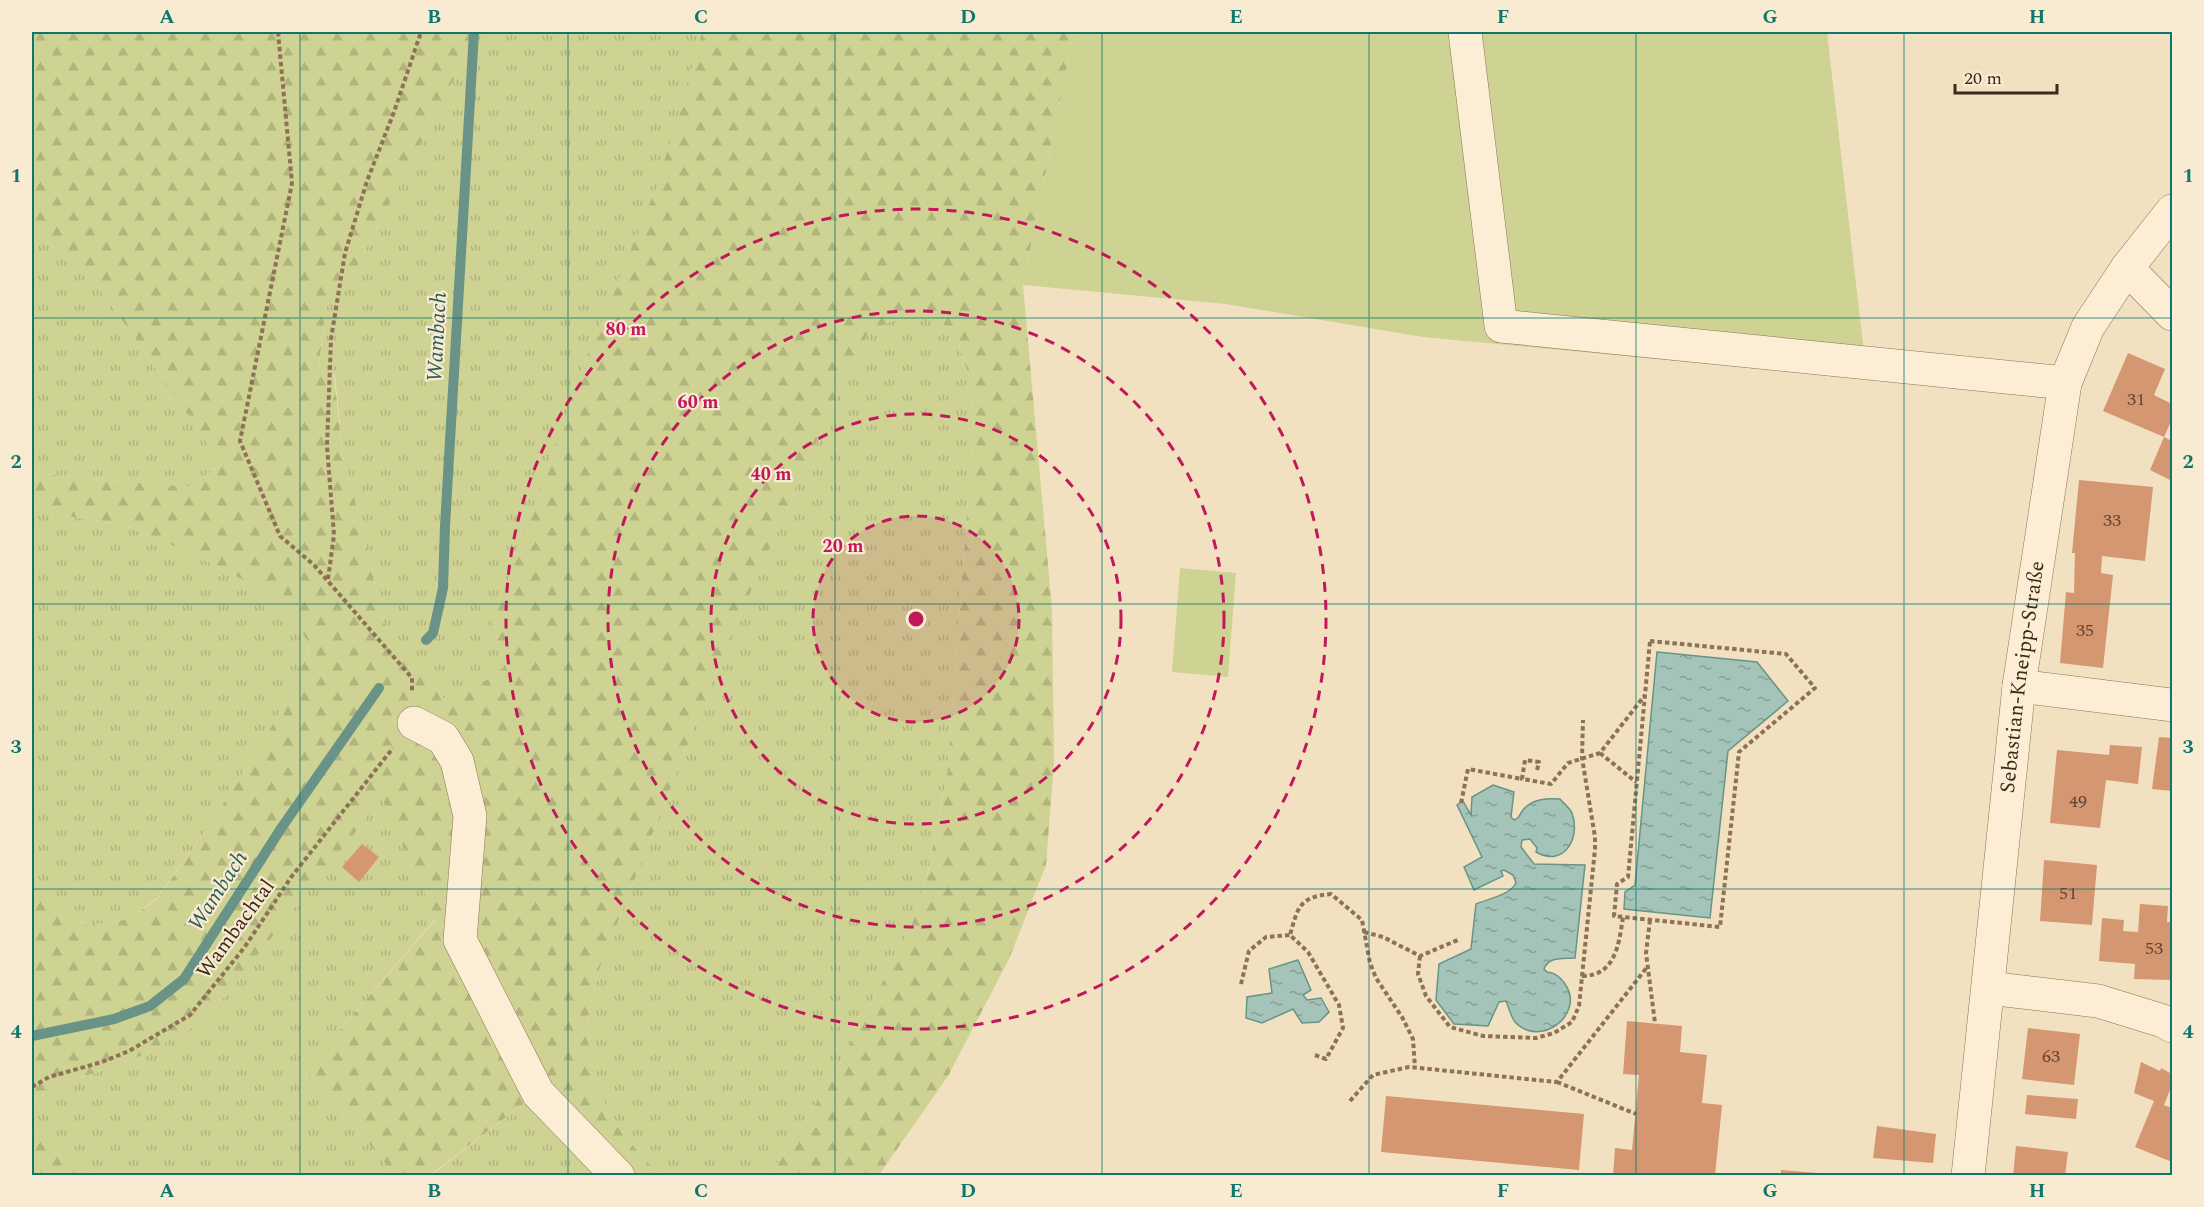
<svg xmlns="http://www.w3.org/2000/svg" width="2204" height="1207" font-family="Spectral,serif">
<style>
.grass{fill:url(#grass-tufts)}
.forest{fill:url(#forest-firs)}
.pitch{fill:#ced293}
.water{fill:url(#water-ripples);stroke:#699387;stroke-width:1.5}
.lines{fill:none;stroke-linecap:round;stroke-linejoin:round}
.stream{stroke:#699387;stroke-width:10}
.building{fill:#d59672}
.minor-casing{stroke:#8e7156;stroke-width:34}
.path{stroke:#8e7156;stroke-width:4;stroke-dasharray:4.5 3;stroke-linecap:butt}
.minor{stroke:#fceed5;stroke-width:33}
.grid{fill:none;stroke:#0f766e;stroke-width:1.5;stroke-opacity:0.55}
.ring{fill:none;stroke:#c2185b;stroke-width:3;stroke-dasharray:10 8}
.labels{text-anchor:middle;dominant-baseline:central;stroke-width:4.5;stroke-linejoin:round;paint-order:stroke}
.number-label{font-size:18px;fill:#624532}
.street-label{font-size:21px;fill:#3c2a1c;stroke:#f9ebd1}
.water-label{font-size:22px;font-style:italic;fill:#2a5d57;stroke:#f9ebd1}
.centre{fill:#c2185b;stroke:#f9ebd1;stroke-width:3}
.ring-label{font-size:18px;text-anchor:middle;font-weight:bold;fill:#c2185b;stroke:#f9ebd1;stroke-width:4.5;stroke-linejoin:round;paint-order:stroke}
.neatline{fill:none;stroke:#0f766e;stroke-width:2}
.grid-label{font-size:20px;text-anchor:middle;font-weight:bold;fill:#0f766e}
</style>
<defs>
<pattern id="grass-tufts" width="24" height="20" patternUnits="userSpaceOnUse" patternTransform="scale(1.5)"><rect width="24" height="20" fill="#ced293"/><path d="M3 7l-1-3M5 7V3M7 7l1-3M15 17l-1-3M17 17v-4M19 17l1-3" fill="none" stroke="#b2b47e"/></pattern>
<pattern id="forest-firs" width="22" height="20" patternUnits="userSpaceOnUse" patternTransform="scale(1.5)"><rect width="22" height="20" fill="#ced293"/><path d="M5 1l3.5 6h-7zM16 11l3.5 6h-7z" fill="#b2b47e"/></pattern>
<pattern id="water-ripples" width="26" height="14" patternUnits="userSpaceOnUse" patternTransform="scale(1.5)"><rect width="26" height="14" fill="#a4c4b9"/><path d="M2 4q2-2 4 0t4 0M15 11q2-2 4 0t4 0" fill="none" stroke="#879f96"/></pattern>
</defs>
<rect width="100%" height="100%" fill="#f2e1c0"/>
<!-- grass -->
<path class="grass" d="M478 32H702L658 186 493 622 504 667 450 706 383 622 363 530 343 457 335 375 318 372 328 295 342 296Z
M32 229 99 287 222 464 190 487 32 473Z
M908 316 930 319 954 329 970 380 973 433 947 776 927 876 911 927 830 1082 770 1175H659L621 1132 592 1082 588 1037 589 1006 600 967 723 655 846 375 867 336 886 323Z
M32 510 127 526 195 555 253 585 284 606 310 643 292 693 214 819 157 898 129 919 89 926 52 907 32 873Z
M382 797 436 918 306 1069 395 1175H91L32 1125V1105L51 1085 95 1073 140 1056 206 1020Z
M538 1093 618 1176H430Z"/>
<!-- forest -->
<path class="forest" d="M32 32H478L342 296 328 295 318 371 334 375 343 457 363 530 383 622 450 706 504 667 493 622 582 368 657 186 702 32H1074L1023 285 1052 610 1054 762 1046 865 1009 959 948 1076 879 1175H770L830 1082 911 927 927 876 947 776 973 433 970 380 954 329 930 319 908 316 886 323 867 336 846 375 723 655 600 967 589 1006 588 1037 592 1082 621 1132 659 1175H618L538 1093 430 1175H395L306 1069 436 919 382 798 206 1020 140 1056 95 1073 51 1085 32 1105V873L52 907 89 926 129 919 157 899 214 819 292 693 310 644 284 606 253 585 195 555 127 526 32 510V473L190 487 222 464 99 287 32 229Z
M32 1125 90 1174 112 1175H32Z"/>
<!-- pitch -->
<path class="pitch" d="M1074 32H1827L1867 379 1423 337 1226 304 1023 285Z
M1180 568 1236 573 1228 677 1172 672Z"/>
<!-- water -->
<path class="water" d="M1657 652 1757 662 1788 701 1728 751 1710 918 1624 909 1625 892 1635 885Z
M1493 785 1514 792 1511 817 1514 820C1520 818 1519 815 1523 810 1532 799 1546 798 1560 799 1563 803 1570 808 1572 813 1581 838 1564 868 1536 852L1537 848 1530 839 1522 840 1521 847 1534 864 1585 865 1575 958C1563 959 1549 956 1544 969L1547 972C1556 973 1560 977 1565 984 1586 1014 1540 1049 1515 1022 1511 1017 1509 1008 1506 1001L1499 1002 1488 1026 1454 1024 1436 1000 1439 964 1471 949 1476 904C1488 899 1510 895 1516 883L1513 875 1504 870 1501 871 1503 876 1474 890 1464 867 1482 857 1457 805 1463 801 1471 815 1472 797Z
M1298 960 1311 990 1303 995 1307 1000 1321 998 1329 1012 1319 1022 1302 1023 1293 1009 1262 1023 1246 1018 1247 997 1272 993 1269 969Z"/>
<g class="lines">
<!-- stream -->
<path class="stream" d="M426 640 433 633 443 588 445 526 474 32
M32 1036 114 1019 150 1006 184 979 282 827 379 688"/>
</g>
<!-- building -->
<path class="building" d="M2128 353 2165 369 2154 395 2172 404V419L2164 437 2172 441V481L2150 470 2164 437 2103 411Z
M2079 480 2153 487 2145 561 2102 556 2101 573 2113 575 2103 668 2060 663 2066 592 2074 593 2075 553H2072Z
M2159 737 2172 738V791L2152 789Z
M2110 745 2142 747 2138 784 2106 780 2100 828 2050 823 2057 750 2109 755Z
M362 844 379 857 359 882 342 867Z
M2044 860 2097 865 2092 925 2040 921Z
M2140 904 2168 906 2167 922H2172V980L2134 979 2135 964 2099 961 2102 918 2124 920 2123 931 2138 932Z
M1627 1021 1682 1026 1680 1052 1707 1055 1702 1103 1722 1105 1715 1176H1613L1615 1148 1632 1150 1639 1075 1623 1074Z
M2028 1028 2080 1034 2074 1085 2022 1079Z
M2141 1062 2160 1071 2161 1068 2172 1074V1085L2164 1105 2172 1108V1162L2135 1147 2154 1101 2134 1093Z
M2027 1095 2078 1099 2076 1119 2025 1114Z
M1386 1096 1584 1114 1579 1170 1381 1152Z
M1877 1126 1936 1134 1933 1163 1873 1158Z
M2016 1146 2068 1152 2065 1176H2013Z
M1781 1170 1830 1174V1176H1781Z"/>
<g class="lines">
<defs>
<g id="minor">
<path d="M1465 32 1501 326 2065 383"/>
<path d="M2127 268 2172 314"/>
<path d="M2019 686 2172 705"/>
<path d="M414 723 443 738 457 761 470 816 460 940 538 1093 618 1176"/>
<path d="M1988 988 2098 1001 2163 1021 2172 1026"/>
<path id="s1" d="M1968 1176 2019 686 2065 383 2088 327 2127 268 2172 211"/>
</g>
</defs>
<!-- minor casing -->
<use href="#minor" class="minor-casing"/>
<!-- path -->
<path class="path" d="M278 32 292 183 240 441 280 536 314 565 412 678V691
M328 579 334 535 327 446 331 339 345 253 367 181 394 112 421 32
M1650 641 1786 654 1815 688 1739 752 1720 927 1614 916 1617 884 1628 877Z
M1600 753 1636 782
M1537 770 1539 762 1525 760 1522 779 1551 784 1568 763 1600 753 1645 695
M1461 803 1468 769 1522 779
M1650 920 1646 953 1655 1023
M1364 932 1383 937 1420 956 1460 939
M1420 956 1418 974 1426 996 1450 1027 1483 1036 1536 1038 1554 1033 1572 1022 1579 1006 1595 849V837L1582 758 1583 720
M1582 976C1616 976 1619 943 1623 917
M1241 984 1249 951 1266 937 1290 935
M1315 1055 1326 1059 1343 1028 1339 1005 1308 952 1290 935C1298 907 1299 897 1331 894L1362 920 1370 963 1376 978 1402 1017 1413 1039 1415 1068
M1557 1082 1636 1114
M32 1087 49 1077 102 1062 129 1051 190 1015 244 948 292 876 393 748
M1350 1101 1373 1075 1409 1067 1557 1082 1648 966"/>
<!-- minor -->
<use href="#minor" class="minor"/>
</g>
<!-- grid -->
<path class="grid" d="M300 32V1176M568 32V1176M835 32V1176M1102 32V1176M1369 32V1176M1636 32V1176M1904 32V1176M32 318H2172M32 604H2172M32 889H2172"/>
<!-- distance rings -->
<circle cx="916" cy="619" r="103" fill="#c2185b" fill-opacity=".12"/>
<g class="ring">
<circle cx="916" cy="619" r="103"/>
<circle cx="916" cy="619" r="205"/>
<circle cx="916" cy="619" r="308"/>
<circle cx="916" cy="619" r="410"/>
</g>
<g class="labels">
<!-- number labels -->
<g class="number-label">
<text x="2136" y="399">31</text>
<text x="2112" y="520">33</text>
<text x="2085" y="630">35</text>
<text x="2078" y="801">49</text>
<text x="2068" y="893">51</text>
<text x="2154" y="948">53</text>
<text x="2051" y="1056">63</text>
</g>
<!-- street labels -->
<g class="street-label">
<text stroke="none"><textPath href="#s1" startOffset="502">Sebastian-Kneipp-Straße</textPath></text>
<text transform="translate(236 929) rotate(-54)">Wambachtal</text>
</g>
<!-- water labels -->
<g class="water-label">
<text transform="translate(437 337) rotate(-87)">Wambach</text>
<text transform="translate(218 891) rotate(-57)">Wambach</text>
</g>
</g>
<circle cx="916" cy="619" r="9" class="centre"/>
<g class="ring-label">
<text x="626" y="335">80 m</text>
<text x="698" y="408">60 m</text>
<text x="771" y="480">40 m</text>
<text x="843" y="552">20 m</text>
</g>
<!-- border -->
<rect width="2204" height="1207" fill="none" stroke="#f9ebd1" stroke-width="66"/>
<!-- scale -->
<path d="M1955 84v9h102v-9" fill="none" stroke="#3c2a1c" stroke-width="3"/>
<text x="1964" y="84" font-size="18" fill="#3c2a1c" stroke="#f9ebd1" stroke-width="4.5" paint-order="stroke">20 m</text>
<rect x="33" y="33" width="2138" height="1141" class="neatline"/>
<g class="grid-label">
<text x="167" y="23">A</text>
<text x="434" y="23">B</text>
<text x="701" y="23">C</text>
<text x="968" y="23">D</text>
<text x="1236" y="23">E</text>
<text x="1503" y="23">F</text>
<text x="1770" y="23">G</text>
<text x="2037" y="23">H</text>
<text x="16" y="182">1</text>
<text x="2188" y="182">1</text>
<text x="16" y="468">2</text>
<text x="2188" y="468">2</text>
<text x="16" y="753">3</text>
<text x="2188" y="753">3</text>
<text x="16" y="1038">4</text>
<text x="2188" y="1038">4</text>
<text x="167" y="1197">A</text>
<text x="434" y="1197">B</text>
<text x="701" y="1197">C</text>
<text x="968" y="1197">D</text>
<text x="1236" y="1197">E</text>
<text x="1503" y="1197">F</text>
<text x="1770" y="1197">G</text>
<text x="2037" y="1197">H</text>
</g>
</svg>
